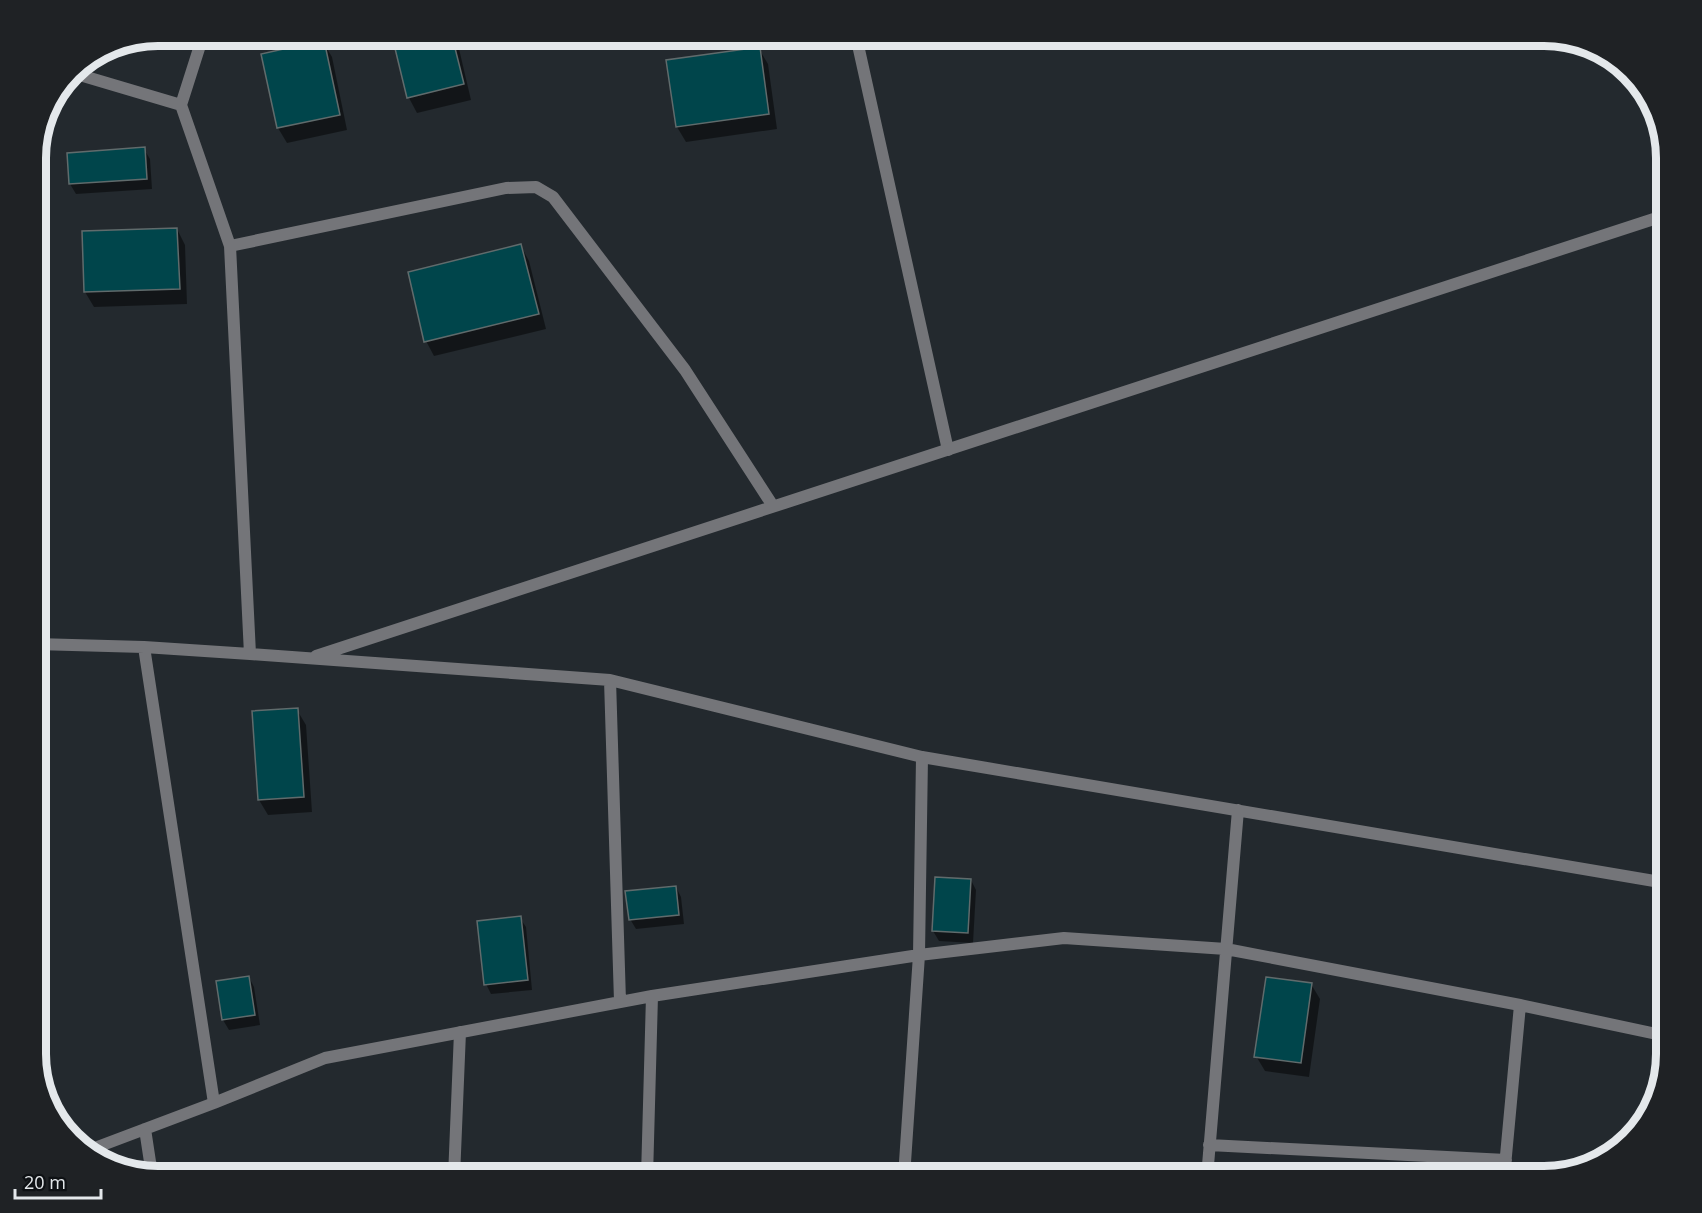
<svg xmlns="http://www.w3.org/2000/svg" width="1702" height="1213" font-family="'Open Sans',sans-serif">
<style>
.shadow{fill:#0007}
.building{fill:#00454b;stroke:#606b6c;stroke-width:1.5}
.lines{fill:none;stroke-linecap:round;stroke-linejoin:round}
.lane{stroke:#747579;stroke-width:12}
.street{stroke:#747579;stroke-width:12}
.rim{fill:none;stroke:#e4e8eb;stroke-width:8}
</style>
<rect width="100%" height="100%" fill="#23292e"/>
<!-- shadow -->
<path class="shadow" d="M394 36H456L471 100 417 113 409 98Z
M323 42 332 57 347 130 287 143 278 128 262 55Z
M759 49 768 64 777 129 686 142 677 127Z
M144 149 150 159 152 189 76 194 70 184 68 154Z
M177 229 185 245 187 304 94 307 85 292Z
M521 246 529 261 546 329 434 356 426 341Z
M297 710 306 725 312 812 268 815 259 800Z
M971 880 976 890 973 943 939 941 933 931Z
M676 887 681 897 684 924 636 929 630 919Z
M520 918 526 927 532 990 491 994 486 984Z
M249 977 254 987 260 1025 229 1030 223 1020Z
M1311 984 1320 999 1309 1077 1265 1071 1256 1056Z"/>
<!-- building -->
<path class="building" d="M392 36H452L464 84 407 98Z
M324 40 340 115 277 128 261 54Z
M760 47 769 114 676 127 666 60Z
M145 147 147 179 69 184 67 153Z
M177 228 180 289 84 292 82 231Z
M521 244 539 314 424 342 408 272Z
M298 708 304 797 258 800 252 711Z
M935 877 971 879 968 933 932 931Z
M676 886 679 915 629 920 625 891Z
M521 916 528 980 484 985 477 921Z
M249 976 255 1015 222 1020 216 981Z
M1266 977 1312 983 1301 1063 1254 1057Z"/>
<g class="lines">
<!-- lane -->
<path class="lane" d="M856 36 948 450"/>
<!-- street -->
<path class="street" d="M203 36 181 105 230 246 250 654
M73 73 181 105
M230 246 506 188 536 187 553 197 685 370 773 506
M36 644 144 647 250 654 610 680 922 757 1666 883
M144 647 214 1103
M316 656 1666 215
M610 680 620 1001
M145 1129 152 1175
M1209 1145 1506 1160
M84 1152 214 1103 325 1058 652 996 919 955 1064 938 1226 949 1520 1005 1666 1036
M454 1177 460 1032
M647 1177 652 996
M904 1177 919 955 922 757
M1207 1177 1238 810
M1504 1177 1520 1005"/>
</g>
<!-- crop -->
<path d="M0 0H1702V1213H0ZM158 46H1544A112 112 0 0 1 1656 158V1054A112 112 0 0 1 1544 1166H158A112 112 0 0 1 46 1054V158A112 112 0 0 1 158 46Z" fill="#1f2225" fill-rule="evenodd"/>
<path class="rim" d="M158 46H1544A112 112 0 0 1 1656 158V1054A112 112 0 0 1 1544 1166H158A112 112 0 0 1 46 1054V158A112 112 0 0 1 158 46Z"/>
<!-- scale -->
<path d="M15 1189v9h86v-9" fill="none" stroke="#e4e8eb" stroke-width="3"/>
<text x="24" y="1189" font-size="18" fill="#e4e8eb" stroke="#0e1114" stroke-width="4.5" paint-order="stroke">20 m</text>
</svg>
